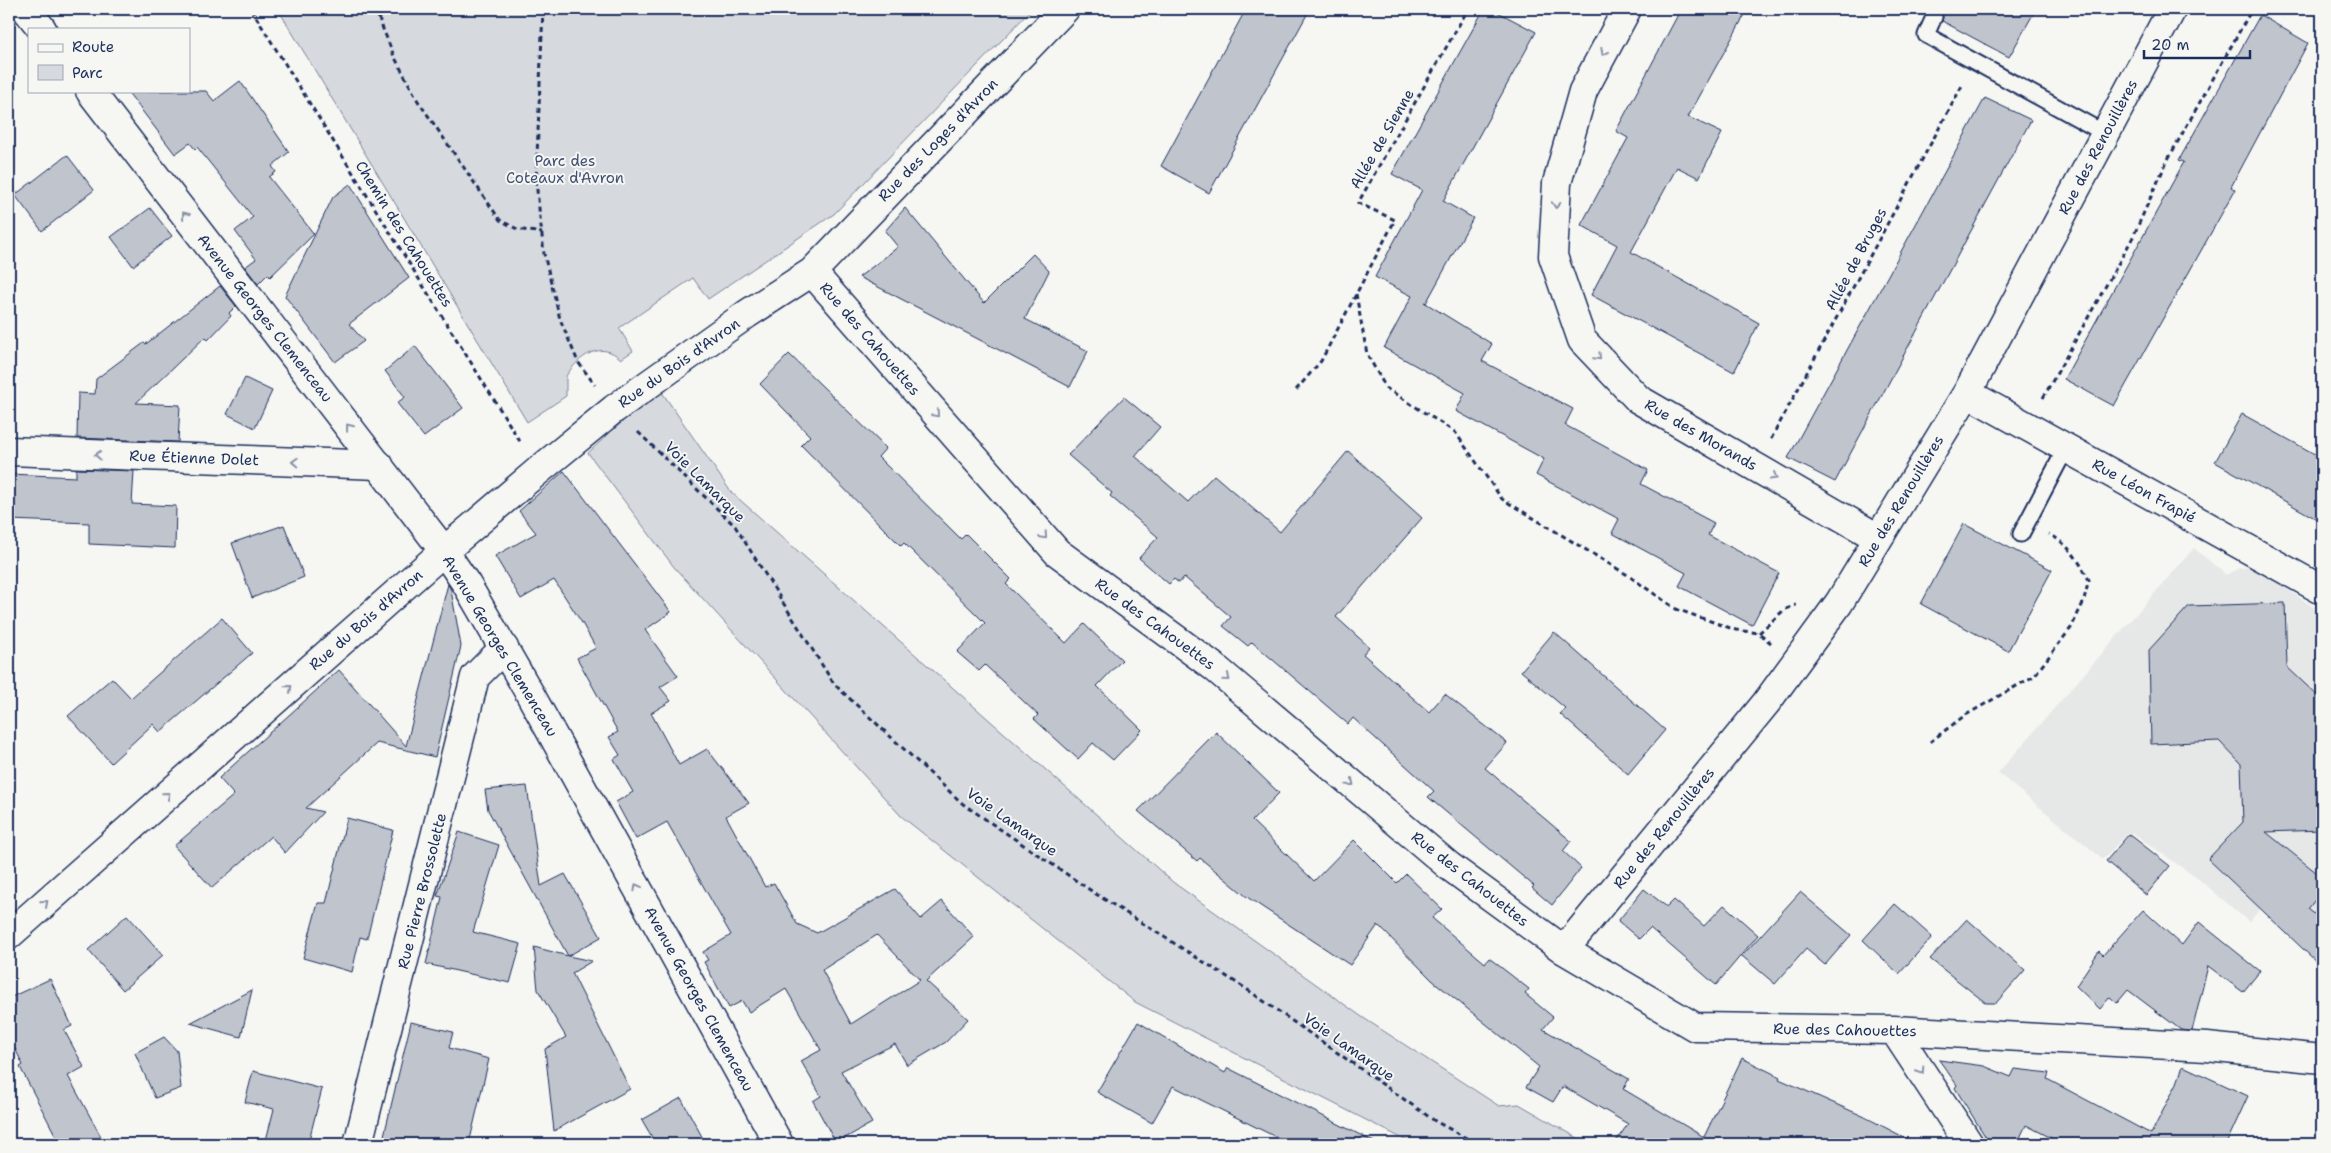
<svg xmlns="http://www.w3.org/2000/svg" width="2331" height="1153" font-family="'Shantell Sans',sans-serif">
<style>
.built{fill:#e6e7e7}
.green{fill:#d6d9dd;stroke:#78849e}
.building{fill:#c0c4cd;stroke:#1b2f5e;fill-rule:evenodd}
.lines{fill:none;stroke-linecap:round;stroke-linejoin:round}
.lane-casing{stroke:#1b2f5e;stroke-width:19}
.street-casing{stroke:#1b2f5e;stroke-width:31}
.secondary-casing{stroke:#1b2f5e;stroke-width:31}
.path{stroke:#1b2f5e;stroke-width:3;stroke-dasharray:5 4;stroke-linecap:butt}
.lane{stroke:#f6f6f2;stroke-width:15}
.street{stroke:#f6f6f2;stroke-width:28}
.secondary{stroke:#f6f6f2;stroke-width:28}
.oneway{stroke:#8892a8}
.labels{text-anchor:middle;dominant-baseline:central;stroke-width:4;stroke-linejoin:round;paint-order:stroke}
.street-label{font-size:15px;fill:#1b2f5e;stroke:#f6f6f2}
.park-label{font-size:15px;fill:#405177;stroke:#f6f6f2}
</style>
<rect width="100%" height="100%" fill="#f6f6f2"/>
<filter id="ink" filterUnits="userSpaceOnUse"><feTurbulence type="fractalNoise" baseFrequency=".02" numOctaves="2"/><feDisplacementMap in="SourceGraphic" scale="10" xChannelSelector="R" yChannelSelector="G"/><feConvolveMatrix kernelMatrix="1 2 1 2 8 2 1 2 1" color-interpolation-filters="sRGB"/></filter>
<g filter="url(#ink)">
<!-- built -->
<path class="built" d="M2194 548 2226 575 2239 568 2254 567 2322 613V903L2303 931 2266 902 2249 922 2200 880 2133 833 2127 834 2103 859 1998 773Z"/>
<!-- green -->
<path class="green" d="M278 9H1032L834 214 708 299 693 278 619 328 633 351 621 359C601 340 579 356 566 376V396L527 422Z
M659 388 731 492 1174 883 1362 1017 1499 1106 1519 1104 1588 1144H1413L1135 1002 901 816 674 567 588 453Z"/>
<!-- building -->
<path class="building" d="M1246 9H1310L1209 193 1161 166Z
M1484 9H1492L1536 32 1443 201 1473 218 1426 303 1424 302 1492 344 1482 361 1573 409 1565 425 1648 470 1641 484 1714 523 1708 535 1779 573 1752 625 1679 586 1686 573 1612 533 1619 519 1536 475 1544 459 1456 411 1465 393 1384 348 1412 296 1375 277 1422 190 1392 174Z
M1681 9H1748L1688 117 1722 133 1699 178 1677 167 1631 252 1759 323 1734 372 1591 295 1617 245 1581 225 1628 138 1616 131Z
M1938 9H2036L2009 57 1942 21 1943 16Z
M2260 15 2308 43 2231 187 2235 190 2114 406 2064 379 2184 162 2179 160Z
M240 81 289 152 272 166 276 172 269 177 314 234 270 277 268 274 258 284 245 267 256 259 235 231 253 217 197 147 195 149 190 143 175 154 127 91H206L214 101Z
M1985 98 2031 120 1835 482 1788 458Z
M67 155 94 190 42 231 15 195Z
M350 184 409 278 349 324 364 341 335 362 285 296 333 197Z
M150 208 172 236 133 266 111 237Z
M905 208 984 303 1033 254 1049 271 1025 319 1088 351 1070 387 859 277 898 247 885 231Z
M220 286 236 306 229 313 231 316 208 340 205 337 136 403 180 405 178 442 77 438 78 393 95 394 96 379 144 343 146 344Z
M415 346 463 408 424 437 397 403 405 397 385 371Z
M789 354 886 448 878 457 961 539 966 534 1011 579 1006 584 1066 643 1084 624 1122 660 1097 686 1142 730 1113 760 1093 743 1078 759 1034 719 1038 715 985 665 979 671 957 652 985 623 904 543 901 546 801 445 810 436 760 384Z
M245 378 272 391 255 428 227 414Z
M1124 397 1160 427 1135 456 1188 502 1214 475 1280 532 1348 451 1422 518 1336 617 1369 647 1363 654 1429 712 1445 694 1507 743 1485 768 1571 841 1563 851 1581 868 1552 905 1532 888 1534 886 1428 797 1434 791 1353 718 1348 724 1252 642 1248 646 1223 626 1231 617 1184 577 1179 583 1174 579 1169 584 1139 558 1158 537 1110 496 1112 493 1068 455Z
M2242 414 2322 458V522L2215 462Z
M76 469 134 471 132 504 176 506 175 548 89 544V523L9 520V474L76 477Z
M564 471 671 612 645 630 678 676 660 687 671 701 651 713 679 765 707 749 749 803 726 816 765 887 774 883 797 924 817 933 895 889 921 919 942 901 974 937 926 981 968 1019 946 1042 907 1065 895 1044 841 1071 872 1123 836 1143 813 1101 821 1096 801 1061 821 1050 786 989 749 1012 742 1001 729 1008 704 962 708 960 703 952 731 935 667 822 636 839 616 802 633 792 614 759 620 755 609 737 618 732 577 658 596 648 582 623 554 580 521 599 495 556 536 533 519 511ZM877 935 920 980 851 1024 822 970Z
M1964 524 2052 570 2008 651 1921 604Z
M284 525 304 577 252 598 232 543Z
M448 584 451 590 461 646 435 757 377 743 306 808 323 812 285 853 271 836 212 888 174 846 234 795 219 778 339 670 406 746Z
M2285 603 2287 667 2322 700V830L2266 832 2322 877V891L2308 909 2322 920V967L2208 859 2243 822 2241 764 2219 741 2151 744 2149 650 2189 606Z
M222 618 252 653 160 732 153 724 111 763 68 716 112 678 131 698Z
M1554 632 1665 730 1628 774 1560 714 1565 708 1521 671Z
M1216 732 1279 793 1252 821 1314 881 1354 840 1397 883 1406 874 1442 909 1432 918 1485 963 1489 958 1529 989 1525 994 1553 1017 1543 1029 1629 1079 1623 1089 1704 1137 1742 1058 1780 1077 1779 1079 1865 1117 1917 1144H1614L1628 1124 1563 1086 1553 1102 1526 1087 1539 1067 1432 980 1378 925 1350 965 1247 897 1200 858 1197 861 1138 811Z
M527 786 541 886 565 874 601 937 568 956 592 961 572 973 630 1089 554 1131 545 1049 566 1037 538 990 534 947 568 956 488 810 485 790Z
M347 818 393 830 367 939 360 937 352 972 303 958 318 903H326Z
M459 832 499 845 473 932 521 944 510 983 426 964 442 897 437 896Z
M2129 834 2170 866 2146 895 2106 861Z
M1644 889 1667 907 1674 900 1704 926 1724 905 1758 935 1716 985 1650 928 1639 939 1618 921Z
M1800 892 1851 935 1825 965 1806 949 1775 984 1742 956Z
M1895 904 1932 937 1899 974 1863 940Z
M2143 910 2182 945 2199 922 2260 971 2243 992 2208 966 2192 1031 2181 1030 2128 990 2117 1003 2110 997 2100 1009 2076 986 2099 951 2103 955Z
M127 915 163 955 123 990 88 950Z
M1967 919 2025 970 1996 1003H1986L1930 959Z
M50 979 72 1026 64 1030 84 1067 68 1076 105 1144H60L20 1067 23 1065 9 1036V998Z
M252 990 241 1037 190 1023Z
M411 1022 453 1032 449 1048 489 1059 469 1144H382Z
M1138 1022 1225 1073 1228 1068 1378 1144H1290L1173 1086 1152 1123 1097 1092Z
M164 1037 177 1051 181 1088 155 1098 135 1053Z
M1939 1060 1984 1066 2011 1077 2015 1069 2049 1073 2047 1079 2151 1134 2177 1083 2183 1066 2248 1096 2226 1144H2063L2026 1125 2017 1144H1990L1955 1088 1957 1085Z
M253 1071 322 1089 308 1144H265L274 1109 245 1102Z
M681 1098 706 1144H656L642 1120Z"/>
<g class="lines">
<defs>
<path id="lane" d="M1934 17 1926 35 2106 134
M2021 534 2066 448"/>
<path id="street" d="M1627 9 1583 91 1557 183 1553 256 1582 340 1638 399 1878 538
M812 272 1057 552 1214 667 1449 866 1564 950 1695 1027 1894 1030 2207 1047 2322 1059
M1967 393 2322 590
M9 451 379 465
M9 935 444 551 538 471 614 409 747 314 812 272 1065 9
M1564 950 1766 703 1839 603 1967 393 2172 9
M1894 1030 1969 1144"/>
<path id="secondary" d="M26 9 42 29
M90 91 444 551 467 585 530 694 779 1144
M358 1144 475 677 504 648"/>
</defs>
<!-- lane casing -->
<use href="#lane" class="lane-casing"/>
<!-- street casing -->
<use href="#street" class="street-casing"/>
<!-- secondary casing -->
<use href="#secondary" class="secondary-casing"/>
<!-- path -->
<path class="path" d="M251 9 521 443
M375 9 394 56 418 101 500 220 517 229 542 233
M543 9 536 181 544 254 560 319 578 362 595 385
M1356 294 1367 354 1386 388 1455 432 1502 499 1626 574 1676 609 1736 630 1759 633 1771 643
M1296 390 1321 361 1395 220 1358 203 1468 9
M2043 398 2132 239 2167 161 2252 9
M638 432 735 526 834 684 963 804 1096 894 1245 988 1435 1121 1477 1144
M1771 439 1963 84
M1759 633 1784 610 1796 605
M1930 742 1964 716 2034 676 2071 628 2083 603 2089 580C2079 561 2070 545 2049 534"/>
<!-- lane -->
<use href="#lane" class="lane"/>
<!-- street -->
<use href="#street" class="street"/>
<!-- secondary -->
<use href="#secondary" class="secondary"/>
</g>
<!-- one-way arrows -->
<defs><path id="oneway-chevron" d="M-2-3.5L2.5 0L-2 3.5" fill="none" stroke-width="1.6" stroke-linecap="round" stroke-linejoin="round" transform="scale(1.25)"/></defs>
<g class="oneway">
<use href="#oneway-chevron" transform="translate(1604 52) rotate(118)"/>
<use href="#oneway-chevron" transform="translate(1556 205) rotate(94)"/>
<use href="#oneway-chevron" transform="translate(185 215) rotate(-128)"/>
<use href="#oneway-chevron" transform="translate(1598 357) rotate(46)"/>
<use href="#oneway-chevron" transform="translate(936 414) rotate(49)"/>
<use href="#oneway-chevron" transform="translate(349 427) rotate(-128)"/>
<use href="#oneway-chevron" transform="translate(98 455) rotate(-178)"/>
<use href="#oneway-chevron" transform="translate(295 462) rotate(-178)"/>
<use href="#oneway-chevron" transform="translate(1774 477) rotate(30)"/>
<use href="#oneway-chevron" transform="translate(1044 536) rotate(49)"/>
<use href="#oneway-chevron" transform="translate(1227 678) rotate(40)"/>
<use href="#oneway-chevron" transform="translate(289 688) rotate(-41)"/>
<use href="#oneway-chevron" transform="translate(1351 783) rotate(40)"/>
<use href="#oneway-chevron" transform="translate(167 795) rotate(-41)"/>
<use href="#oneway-chevron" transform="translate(637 887) rotate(-119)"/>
<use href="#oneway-chevron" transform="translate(45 903) rotate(-41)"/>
<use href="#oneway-chevron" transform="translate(1921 1071) rotate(57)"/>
</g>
</g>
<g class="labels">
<!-- street labels -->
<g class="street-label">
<text transform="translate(1382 139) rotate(-60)">Allée de Sienne</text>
<text transform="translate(938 140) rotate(-46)">Rue des Loges d'Avron</text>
<text transform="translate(2098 147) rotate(-62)">Rue des Renouillères</text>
<text transform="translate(404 234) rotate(58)">Chemin des Cahouettes</text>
<text transform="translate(1856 259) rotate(-62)">Allée de Bruges</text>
<text transform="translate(265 318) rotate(52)">Avenue Georges Clemenceau</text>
<text transform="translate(870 339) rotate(49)">Rue des Cahouettes</text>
<text transform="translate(679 363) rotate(-35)">Rue du Bois d'Avron</text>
<text transform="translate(1701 435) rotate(30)">Rue des Morands</text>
<text transform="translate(194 458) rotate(2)">Rue Étienne Dolet</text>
<text transform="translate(705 482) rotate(45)">Voie Lamarque</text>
<text transform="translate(2144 491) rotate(29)">Rue Léon Frapié</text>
<text transform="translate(1901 501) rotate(-59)">Rue des Renouillères</text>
<text transform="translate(366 620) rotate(-41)">Rue du Bois d'Avron</text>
<text transform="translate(1155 624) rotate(36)">Rue des Cahouettes</text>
<text transform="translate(500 646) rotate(59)">Avenue Georges Clemenceau</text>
<text transform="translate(1012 822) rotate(35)">Voie Lamarque</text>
<text transform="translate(1664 828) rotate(-51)">Rue des Renouillères</text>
<text transform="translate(1470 879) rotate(38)">Rue des Cahouettes</text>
<text transform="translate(422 891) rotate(-76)">Rue Pierre Brossolette</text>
<text transform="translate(699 999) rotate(61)">Avenue Georges Clemenceau</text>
<text transform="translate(1845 1030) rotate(1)">Rue des Cahouettes</text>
<text transform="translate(1349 1047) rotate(35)">Voie Lamarque</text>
</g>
<!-- park labels -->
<g class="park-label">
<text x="565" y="161">Parc des<tspan x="565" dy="17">Coteaux d'Avron</tspan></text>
</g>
</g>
<!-- margin -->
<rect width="2331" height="1153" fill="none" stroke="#f6f6f2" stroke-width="30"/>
<rect x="15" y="15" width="2301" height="1123" fill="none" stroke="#1b2f5e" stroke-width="2" filter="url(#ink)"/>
<!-- legend -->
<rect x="28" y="28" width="162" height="65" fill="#f6f6f2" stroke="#9ea6b7"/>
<rect x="38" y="44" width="25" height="8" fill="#f6f6f2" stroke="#9ea6b7"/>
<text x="72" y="52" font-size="15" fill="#1b2f5e">Route</text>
<rect x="38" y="65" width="25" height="15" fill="#d6d9dd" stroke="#9ea6b7"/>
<text x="72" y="78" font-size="15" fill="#1b2f5e">Parc</text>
<!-- scale -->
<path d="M2144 50v8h106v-8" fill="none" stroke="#1b2f5e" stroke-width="2.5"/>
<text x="2151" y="50" font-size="15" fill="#1b2f5e" stroke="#f6f6f2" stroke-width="4" paint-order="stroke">20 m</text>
</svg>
